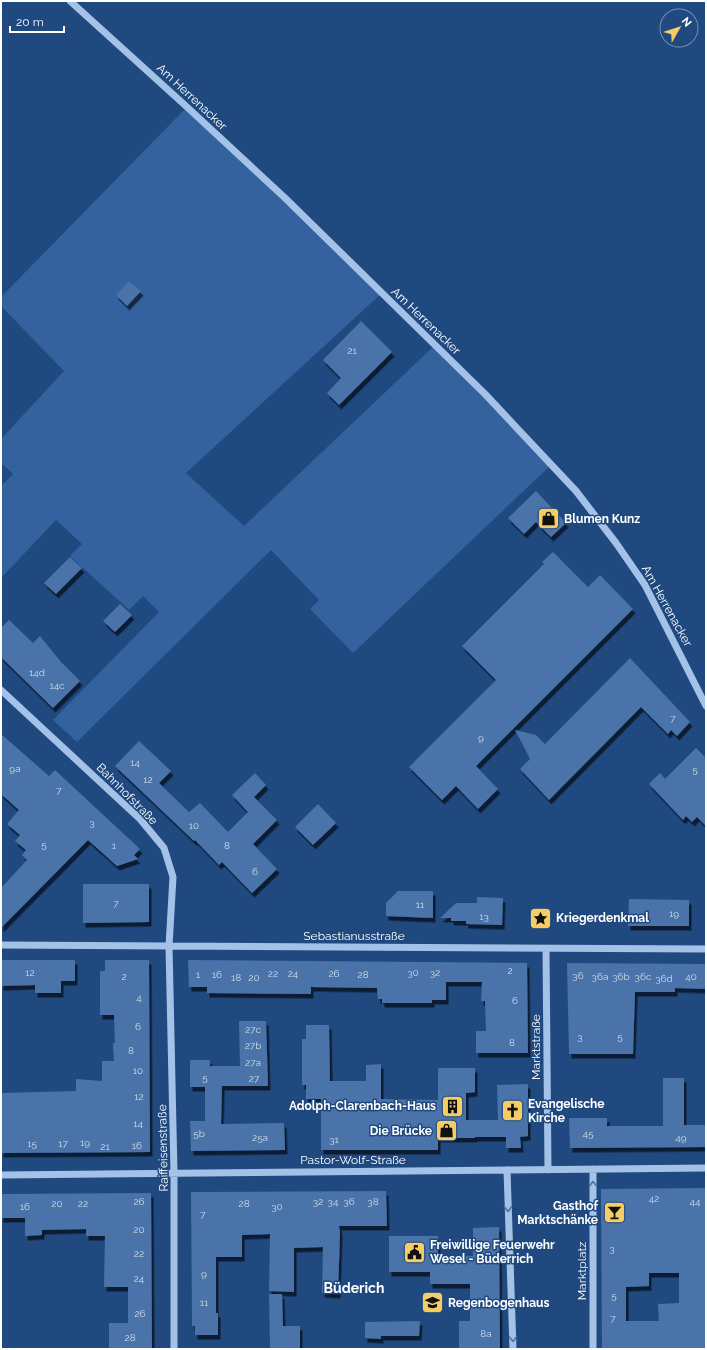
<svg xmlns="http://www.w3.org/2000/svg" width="707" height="1350" font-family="Raleway,sans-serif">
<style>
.green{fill:#33629e}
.building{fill:#4873a9;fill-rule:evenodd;filter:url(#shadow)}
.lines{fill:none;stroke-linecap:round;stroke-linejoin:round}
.minor{stroke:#a4c2e8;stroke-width:7}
.oneway{stroke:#4e73a4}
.labels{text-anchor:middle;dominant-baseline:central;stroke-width:3;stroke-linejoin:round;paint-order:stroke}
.number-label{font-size:10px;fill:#d1dcea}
.street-label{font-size:12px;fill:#fff;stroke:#1f497f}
.poi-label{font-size:12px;font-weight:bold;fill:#fff;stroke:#1f497f;text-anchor:start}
.quarter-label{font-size:14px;font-weight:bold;fill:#fff;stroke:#1f497f}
</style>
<defs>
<filter id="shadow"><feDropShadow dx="2.5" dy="4.5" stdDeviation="0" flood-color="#0009"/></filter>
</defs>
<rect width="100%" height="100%" fill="#1f497f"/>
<!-- green -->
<path class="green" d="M187 107 382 293 186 473 244 526 435 345 551 465 353 653 310 609 319 600 271 550 77 742 53 720 159 612 143 596 129 610 70 556 82 544 56 520 1 578V486L13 474 1 463V439L64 371 1 306V297Z"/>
<!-- building -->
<path class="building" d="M129 281 141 291 127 306 116 295Z
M361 321 392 352 339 405 327 393 341 378 323 360Z
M536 491 566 523 551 537 536 522 524 534 508 518Z
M553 552 588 587 600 575 633 609 476 766 498 789 478 809 456 786 442 800 409 767 496 680 462 646 544 564 542 562Z
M70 557 82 568 56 594 44 583Z
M120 604 132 615 115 632 103 621Z
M9 620 33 643 40 636 61 662 80 681 53 708 1 657V628Z
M630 658 690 722 677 736 671 730 668 734 641 707 549 800 520 769 530 759 515 730 536 735 545 744Z
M1 734 49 776 55 770 140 849 134 855 138 859 117 866 88 840 1 928V888L27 860 22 855 26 850 15 841 20 835 7 824 19 810 1 794Z
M139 741 171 771 159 783 189 812 200 803 228 832 248 812 232 795 255 773 266 785 254 797 277 820 253 844 277 869 252 893 222 862 219 865 195 840 194 841 115 766Z
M696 748 706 758V826L697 817 692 822 686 816 683 820 649 784 660 773 665 779Z
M318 804 336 823 313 845 295 827Z
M83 884H149V922L83 923Z
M398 891H433V918L386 916V903Z
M477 897 503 898 502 925 466 924V921H451V918H440L456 903H477Z
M629 899 689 900V926H628Z
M1 960H75V981H61V993H35V985L1 986Z
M105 960H149L150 1152 1 1153 2 1093 76 1091V1079L102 1081V1061H114L113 1043H115L114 1015H100V971H105Z
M188 960 527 963 528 1053H476V1031H486L485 1001H481L482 982H446V1000H432V1003H382V999H378L377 988 311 987V994L207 993V987H189Z
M567 963 706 964V989L675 988V992H635L633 1054H569Z
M239 1021H266L268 1086H222L221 1124 284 1123 285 1150 191 1151 190 1121H205V1087H190V1060H210V1066H240Z
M306 1025H329L330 1081H366V1065L381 1064V1099L438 1100V1068H475V1092L466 1093V1120H498L497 1085 528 1084V1136L520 1137 521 1148H506V1137H475V1138H438V1150H321V1099H306V1085H302V1039H306Z
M663 1078H684V1125H706V1147L570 1148 569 1118H607V1126H663Z
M706 1188V1349H602L601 1189ZM649 1273H679V1303L658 1304 659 1321H626V1287L649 1286Z
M386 1191 387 1226H339L340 1232 338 1294 322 1293 323 1247 294 1248V1292L269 1291 270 1234 242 1235V1257H216V1313H218V1335H195V1326H192L191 1192Z
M151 1193 152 1349H109V1323H128V1287H104L105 1236H86V1229L42 1230V1235L25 1236V1218H1V1194Z
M499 1227 500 1349H459V1321H470V1284H430V1272H389V1236H438V1257L473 1256V1228Z
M269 1294H282L283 1326H300V1349H270Z
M420 1321 419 1336H381V1339L365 1338V1322Z"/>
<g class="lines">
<!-- minor -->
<path class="minor" d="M70 1 187 107 284 197 485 394 576 491 616 543 645 585 706 706
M1 690 140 819 164 848 173 877 169 946 174 1173V1349
M1 945 706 949
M546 949 548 1170
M593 1169V1349
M507 1170 513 1349
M1 1175 706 1168"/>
</g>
<!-- one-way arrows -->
<defs><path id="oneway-chevron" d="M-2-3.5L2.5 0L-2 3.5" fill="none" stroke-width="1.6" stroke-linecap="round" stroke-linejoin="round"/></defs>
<g class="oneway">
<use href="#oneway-chevron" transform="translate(593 1184) rotate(-90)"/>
<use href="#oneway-chevron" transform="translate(508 1209) rotate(88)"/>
<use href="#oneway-chevron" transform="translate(513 1339) rotate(88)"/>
</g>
<!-- icons -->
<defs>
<symbol id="shop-square" viewBox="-11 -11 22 22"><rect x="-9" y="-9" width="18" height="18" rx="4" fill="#f6cc64" stroke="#1f497f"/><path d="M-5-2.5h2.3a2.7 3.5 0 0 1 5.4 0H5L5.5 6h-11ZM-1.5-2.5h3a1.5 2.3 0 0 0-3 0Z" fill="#111"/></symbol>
<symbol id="sight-square" viewBox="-11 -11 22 22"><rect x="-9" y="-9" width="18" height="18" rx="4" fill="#f6cc64" stroke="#1f497f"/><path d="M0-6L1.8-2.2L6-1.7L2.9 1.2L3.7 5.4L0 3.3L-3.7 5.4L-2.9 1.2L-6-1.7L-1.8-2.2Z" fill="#111"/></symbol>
<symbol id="building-square" viewBox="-11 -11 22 22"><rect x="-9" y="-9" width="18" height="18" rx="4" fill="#f6cc64" stroke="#1f497f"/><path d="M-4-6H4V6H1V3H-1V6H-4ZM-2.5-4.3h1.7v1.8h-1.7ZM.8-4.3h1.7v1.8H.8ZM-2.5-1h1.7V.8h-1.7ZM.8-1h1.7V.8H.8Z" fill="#111"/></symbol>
<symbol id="church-square" viewBox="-11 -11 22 22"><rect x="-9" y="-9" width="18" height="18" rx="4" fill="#f6cc64" stroke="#1f497f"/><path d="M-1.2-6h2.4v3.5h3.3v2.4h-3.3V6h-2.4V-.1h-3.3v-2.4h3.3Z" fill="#111"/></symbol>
<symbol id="bar-square" viewBox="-11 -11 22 22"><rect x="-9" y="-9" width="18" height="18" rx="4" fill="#f6cc64" stroke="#1f497f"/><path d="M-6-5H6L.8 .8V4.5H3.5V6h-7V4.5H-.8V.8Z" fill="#111"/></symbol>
<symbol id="civic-square" viewBox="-11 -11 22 22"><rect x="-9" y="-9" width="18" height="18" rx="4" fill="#f6cc64" stroke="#1f497f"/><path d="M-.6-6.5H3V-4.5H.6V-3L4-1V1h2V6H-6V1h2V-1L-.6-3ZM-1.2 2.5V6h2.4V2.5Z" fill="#111"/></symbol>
<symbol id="school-square" viewBox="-11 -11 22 22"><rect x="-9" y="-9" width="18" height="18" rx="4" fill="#f6cc64" stroke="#1f497f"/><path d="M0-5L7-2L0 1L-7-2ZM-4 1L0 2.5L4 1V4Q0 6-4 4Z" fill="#111"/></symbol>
</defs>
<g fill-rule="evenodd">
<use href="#shop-square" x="536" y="506" width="25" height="25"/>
<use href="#sight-square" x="528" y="906" width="25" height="25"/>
<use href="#building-square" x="440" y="1094" width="25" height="25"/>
<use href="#church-square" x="500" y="1098" width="25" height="25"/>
<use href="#shop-square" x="434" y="1118" width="25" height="25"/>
<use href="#bar-square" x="602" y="1200" width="25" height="25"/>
<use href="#civic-square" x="402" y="1240" width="25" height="25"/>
<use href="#school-square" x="420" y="1290" width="25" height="25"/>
</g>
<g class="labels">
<!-- number labels -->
<g class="number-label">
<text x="352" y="350">21</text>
<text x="37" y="672">14d</text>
<text x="57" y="685">14c</text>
<text x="673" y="718">7</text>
<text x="481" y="737">9</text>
<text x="135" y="762">14</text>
<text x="15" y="768">9a</text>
<text x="695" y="769">5</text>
<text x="148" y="779">12</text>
<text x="59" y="790">7</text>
<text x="92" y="822">3</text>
<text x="194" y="825">10</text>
<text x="44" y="844">5</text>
<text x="114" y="845">1</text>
<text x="227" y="845">8</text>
<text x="255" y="871">6</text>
<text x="116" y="903">7</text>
<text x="420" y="904">11</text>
<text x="674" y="913">19</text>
<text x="484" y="916">13</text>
<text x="510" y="970">2</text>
<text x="30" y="972">12</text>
<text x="413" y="972">30</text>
<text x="435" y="972">32</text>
<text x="273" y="973">22</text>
<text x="293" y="973">24</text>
<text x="334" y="973">26</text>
<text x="198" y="974">1</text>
<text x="217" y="974">16</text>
<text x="363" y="974">28</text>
<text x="578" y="975">36</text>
<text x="124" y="976">2</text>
<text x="600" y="976">36a</text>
<text x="621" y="976">36b</text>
<text x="643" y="976">36c</text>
<text x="691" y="976">40</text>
<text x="236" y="977">18</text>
<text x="254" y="977">20</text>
<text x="664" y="978">36d</text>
<text x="139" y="997">4</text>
<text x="515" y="1000">6</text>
<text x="138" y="1026">6</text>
<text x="253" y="1029">27c</text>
<text x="580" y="1036">3</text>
<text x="620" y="1036">5</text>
<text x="512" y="1042">8</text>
<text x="253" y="1045">27b</text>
<text x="131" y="1050">8</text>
<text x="253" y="1062">27a</text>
<text x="138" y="1070">10</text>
<text x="205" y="1077">5</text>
<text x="254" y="1078">27</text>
<text x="139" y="1096">12</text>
<text x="138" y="1123">14</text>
<text x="199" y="1133">5b</text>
<text x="588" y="1133">45</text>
<text x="260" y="1137">25a</text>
<text x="681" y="1137">49</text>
<text x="334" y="1139">31</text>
<text x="85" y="1142">19</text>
<text x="32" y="1143">15</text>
<text x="63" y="1143">17</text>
<text x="137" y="1145">16</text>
<text x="105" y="1146">21</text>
<text x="654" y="1198">42</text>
<text x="139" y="1201">26</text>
<text x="318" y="1201">32</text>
<text x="333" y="1201">34</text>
<text x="349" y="1201">36</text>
<text x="373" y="1201">38</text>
<text x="695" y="1201">44</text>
<text x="57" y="1203">20</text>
<text x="83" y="1203">22</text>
<text x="244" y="1203">28</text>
<text x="25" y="1206">16</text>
<text x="277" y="1206">30</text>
<text x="203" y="1214">7</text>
<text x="139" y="1229">20</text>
<text x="612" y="1248">3</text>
<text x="139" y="1253">22</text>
<text x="204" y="1273">9</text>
<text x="139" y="1278">24</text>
<text x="614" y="1295">5</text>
<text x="204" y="1302">11</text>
<text x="140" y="1313">26</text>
<text x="613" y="1318">7</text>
<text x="486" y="1333">8a</text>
<text x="130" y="1337">28</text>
</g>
<!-- street labels -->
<g class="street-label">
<text transform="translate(192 97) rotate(43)">Am Herrenacker</text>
<text transform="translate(426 321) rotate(44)">Am Herrenacker</text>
<text transform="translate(667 606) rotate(61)">Am Herrenacker</text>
<text transform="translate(127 794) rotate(45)">Bahnhofstraße</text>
<text x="354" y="936">Sebastianusstraße</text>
<text transform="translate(536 1047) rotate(-90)">Marktstraße</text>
<text transform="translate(163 1148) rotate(-91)">Raiffeisenstraße</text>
<text x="353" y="1160">Pastor-Wolf-Straße</text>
<text transform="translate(582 1271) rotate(-90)">Marktplatz</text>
</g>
<!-- poi labels -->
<g class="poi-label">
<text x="564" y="519">Blumen Kunz</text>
<text x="556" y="918">Kriegerdenkmal</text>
<text x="528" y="1104">Evangelische<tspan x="528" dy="14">Kirche</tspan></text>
<text x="436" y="1106" text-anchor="end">Adolph-Clarenbach-Haus</text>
<text x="432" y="1131" text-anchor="end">Die Brücke</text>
<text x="598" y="1206" text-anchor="end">Gasthof<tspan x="598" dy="14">Marktschänke</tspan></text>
<text x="430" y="1245">Freiwillige Feuerwehr<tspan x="430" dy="14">Wesel - Büderrich</tspan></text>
<text x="448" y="1303">Regenbogenhaus</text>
</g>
<!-- quarter labels -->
<g class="quarter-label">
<text x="354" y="1288">Büderich</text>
</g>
</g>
<!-- border -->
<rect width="707" height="1350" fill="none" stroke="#ffffff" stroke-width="4"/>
<!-- north arrow -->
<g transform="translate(679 28) rotate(51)"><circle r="19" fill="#1f497f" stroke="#7992b2"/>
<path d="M0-3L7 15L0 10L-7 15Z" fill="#f6cc64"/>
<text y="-6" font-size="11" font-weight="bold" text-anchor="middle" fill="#ffffff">N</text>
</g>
<!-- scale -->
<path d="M10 26v6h54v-6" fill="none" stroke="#ffffff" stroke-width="2"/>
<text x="16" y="26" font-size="12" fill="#ffffff" stroke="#1f497f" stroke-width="3" paint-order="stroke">20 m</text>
</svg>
